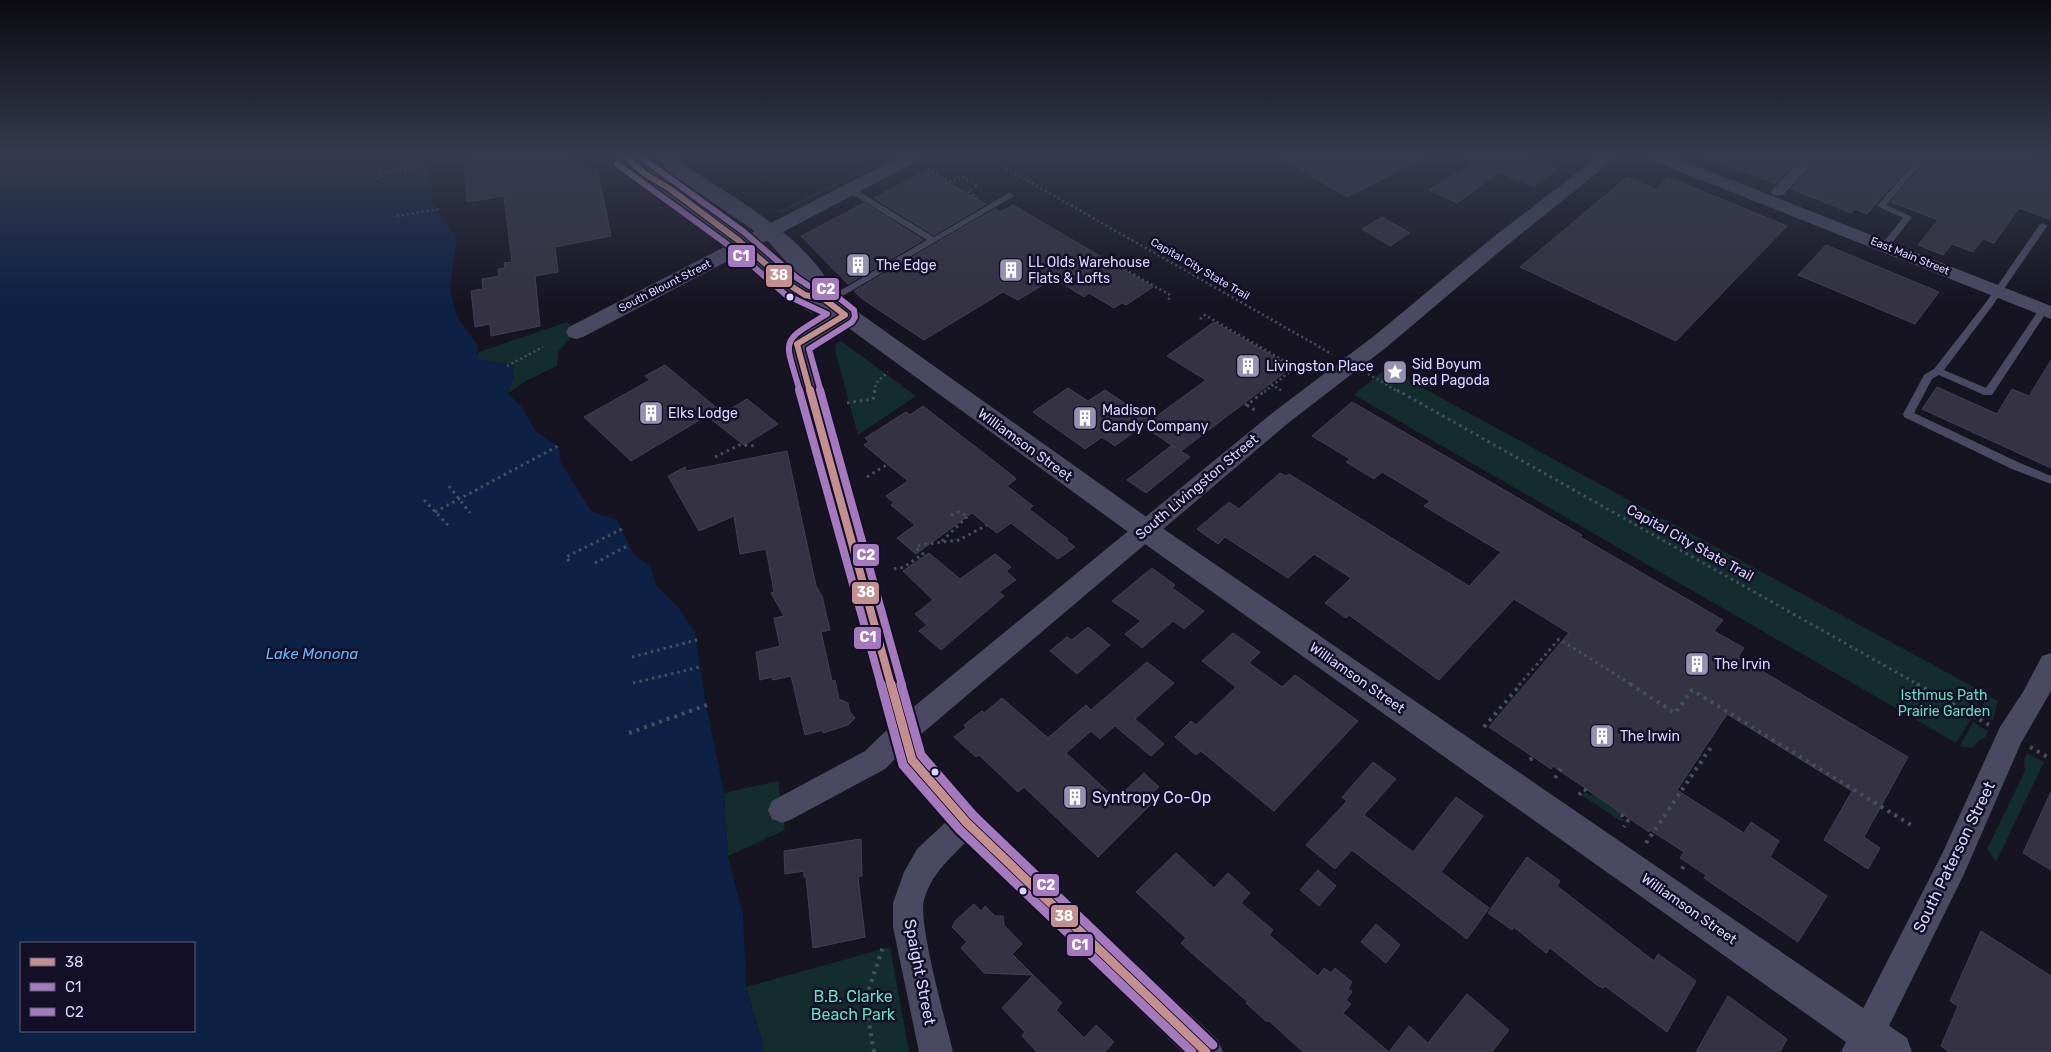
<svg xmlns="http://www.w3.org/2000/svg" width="2051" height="1052" font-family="Rubik,sans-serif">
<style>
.green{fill:#132c2d}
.water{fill:#0d2144;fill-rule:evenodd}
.building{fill:#343243;stroke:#433f54}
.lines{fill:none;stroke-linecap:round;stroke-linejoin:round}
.path-far2{stroke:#44505f;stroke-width:2.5;stroke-dasharray:2 3;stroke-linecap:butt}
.path-far1{stroke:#44505f;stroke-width:3;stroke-dasharray:2.5 4;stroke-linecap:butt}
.path{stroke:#44505f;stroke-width:4;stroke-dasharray:3 5;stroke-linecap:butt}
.service{fill:#4a4962;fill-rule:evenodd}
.pedestrian{fill:#4a4962;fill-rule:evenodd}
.minor{fill:#4a4962;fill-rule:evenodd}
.tertiary{fill:#4a4962;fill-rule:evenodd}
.bus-1-far2-casing{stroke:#130f26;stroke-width:9}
.bus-1-far1-casing{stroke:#130f26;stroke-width:11}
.bus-1-casing{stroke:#130f26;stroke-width:13}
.bus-2-far2-casing{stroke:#130f26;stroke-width:9}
.bus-2-far1-casing{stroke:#130f26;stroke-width:11}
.bus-2-casing{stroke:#130f26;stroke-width:13}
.bus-3-far2-casing{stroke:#130f26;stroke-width:9}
.bus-3-far1-casing{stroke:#130f26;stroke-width:11}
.bus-3-casing{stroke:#130f26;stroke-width:13}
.bus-1-far2{stroke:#c48f8f;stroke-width:6}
.bus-1-far1{stroke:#c48f8f;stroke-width:8}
.bus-1{stroke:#c48f8f;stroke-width:9}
.bus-2-far2{stroke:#a579be;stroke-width:6}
.bus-2-far1{stroke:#a579be;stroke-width:8}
.bus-2{stroke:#a579be;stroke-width:9}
.bus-3-far2{stroke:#a579be;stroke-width:6}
.bus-3-far1{stroke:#a579be;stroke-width:8}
.bus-3{stroke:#a579be;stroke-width:9}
.bus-dot{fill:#d9d4ff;stroke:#130f26;stroke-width:2}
.labels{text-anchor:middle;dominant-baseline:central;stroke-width:5;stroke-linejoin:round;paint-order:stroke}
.far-street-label{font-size:11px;fill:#d9d4ff;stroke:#130f26}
.poi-label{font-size:14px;fill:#d9d4ff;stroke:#130f26;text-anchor:start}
.street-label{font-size:14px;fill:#d9d4ff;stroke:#130f26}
.park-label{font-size:14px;fill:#5fe0c0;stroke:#130f26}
.water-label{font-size:15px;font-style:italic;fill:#62b6ff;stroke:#130f26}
.near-poi-label{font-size:16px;fill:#d9d4ff;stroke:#130f26;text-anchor:start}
.near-street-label{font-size:16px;fill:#d9d4ff;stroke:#130f26}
.near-park-label{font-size:16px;fill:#5fe0c0;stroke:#130f26}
.line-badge{stroke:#130f26;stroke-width:2}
.badge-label{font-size:14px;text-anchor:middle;font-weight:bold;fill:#fff}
</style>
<rect width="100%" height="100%" fill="#161421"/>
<!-- green -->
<path class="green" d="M892 156H896L783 212H778Z
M747 267 754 270 812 312 815 317Z
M567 322 576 332 558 352 557 366 526 381 508 393 514 376 476 359 479 352Z
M841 341 916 396 858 435 836 354 835 345Z
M1386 368 1983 692 1973 716 1956 743 1354 395Z
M1988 696 1998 701 1993 720 1978 712Z
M1973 722 1988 731 1985 738 1978 741 1973 748 1960 746Z
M2027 753 2044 762 1996 862 1987 849 2025 771 2024 761Z
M778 781 785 830 728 856 724 793Z
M1585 792 1591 796 1593 793 1621 813 1618 816 1624 820 1622 822 1582 795Z
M890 947 909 1052H763V1044L746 987Z"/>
<!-- water -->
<path class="water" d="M0 156H420C432 169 431 187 432 204L439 209V215L454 234 456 245 450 288 456 315 478 346 477 359 514 365V376L508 394 522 407 536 432 558 446 560 461 591 511 617 520 634 555 650 566 656 585 678 607 695 632 705 699 724 793 728 856 743 915 746 987 763 1045V1052H0ZM21 943H194V1031H21Z"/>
<!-- building -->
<path class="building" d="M488 156H556L595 169 598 172 611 236 555 247 558 272 535 276 540 326 491 336 490 324 475 327 471 291 483 289 482 279 499 276 498 269 505 268 504 263 512 262 504 196 467 202 464 161Z
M1278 156H1428L1347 197Z
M1460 156H1526L1557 169 1534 187 1499 172 1457 203 1429 190 1475 162Z
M1707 156H1804L1776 183 1706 158Z
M1821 156H1918L1867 214 1855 209 1851 213 1791 189Z
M1930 156H2026L2051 164V220L2019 208 1994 243 1983 239 1973 252 1952 244 1943 255 1918 245 1938 220 1891 202Z
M928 170 964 192 986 204 934 235 874 198Z
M1627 177 1655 189 1668 177 1787 226 1676 341 1520 267Z
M864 203 923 240 848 284 801 236Z
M1013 205 1153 287 1126 305 1122 303 1114 308 1089 293 1084 297 1054 278 1018 300 1003 292 924 340 861 298 854 291 995 209 1000 212Z
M1382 217 1410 233 1390 246 1362 229Z
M1826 245 1939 292 1915 324 1798 275Z
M1214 322 1292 367 1181 451 1190 457 1146 493 1127 480 1172 445 1176 448 1143 426 1206 380 1167 356Z
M2051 360V468L1922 409 1937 387 1997 414 2012 389 2029 396Z
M665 365 718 409 631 461 584 417 650 380 645 376Z
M1068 388 1088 401 1105 390 1150 420 1115 446 1102 437 1085 449 1033 412Z
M747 399 778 424 744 445 712 420Z
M1352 402 1582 535 1580 537 1723 620 1714 631 1744 648 1738 657 1908 757 1864 837 1880 848 1868 869 1824 840 1852 791 1727 714 1677 790 1744 833 1751 822 1779 841 1770 857 1827 896 1798 942 1704 878 1706 875 1680 858 1684 852 1650 830 1649 832 1553 766 1551 769 1489 727 1569 633 1514 599 1439 680 1349 615 1346 618 1325 603 1351 578 1314 554 1288 578 1225 537 1218 544 1197 529 1229 502 1239 509 1280 473 1286 476 1289 474 1469 586 1501 552 1424 506 1430 501 1382 472 1374 479 1346 462 1350 459 1312 436Z
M923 406 1013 476 1016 479 1007 486 1033 506 1029 509 1068 539 1066 540 1075 547 1058 559 1011 523 997 533 972 513 916 554 897 538 915 525 891 505 894 503 886 496 908 481 864 445 869 442 865 438 906 412 910 415Z
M787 451 816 586 822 596 830 630 821 632 832 681 835 680 839 699 848 703 850 712 855 718 848 725 823 733V730L805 735 791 676 773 680 772 677 760 680 756 652 780 646 774 618 784 616 771 593 774 592 766 549 740 554 734 516 699 531 668 476 685 467 686 471Z
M929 553 960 579 995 554 1011 567 1006 571 1016 580 999 592 1004 596 941 650 919 631 927 625 915 614 933 600 903 571Z
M1152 568 1175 585 1172 588 1204 611 1184 629 1173 621 1142 648 1125 634 1141 621 1112 601Z
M1088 627 1110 645 1077 674 1050 651 1067 637 1072 640Z
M1233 633 1260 652 1249 663 1282 687 1295 675 1358 721 1274 811 1201 751 1196 755 1175 737 1191 721 1196 725 1236 687 1202 661Z
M1147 662 1174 683 1135 719 1164 744 1151 756 1115 726 1100 739 1091 731 1066 753 1116 799 1144 773 1159 787 1150 795 1155 800 1098 857 1024 787 1018 792 979 755 976 757 954 737 966 728 964 725 982 711 984 713 1002 698 1048 738 1086 705 1091 710Z
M1373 762 1396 779 1364 815 1413 852 1456 797 1483 816 1441 872 1489 908 1467 939 1352 850 1335 869 1306 845 1347 801 1342 797Z
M2051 792V870L2023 853Z
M861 839 862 876 858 877 865 937 813 948 806 877H804V871L785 874 784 851Z
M1176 853 1214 888 1228 873 1250 893 1241 903 1273 930 1269 935 1313 972 1318 976 1324 968 1331 973 1335 968 1352 982 1348 989 1352 992 1346 1000 1351 1004 1343 1013 1389 1052H1303L1268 1020 1267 1022 1246 1003 1248 1002 1195 956 1181 943 1186 938 1136 892Z
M1527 857 1560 881 1557 886 1654 961 1658 954 1696 981 1667 1032 1605 986 1603 988 1597 985 1550 948 1546 953 1514 927 1512 930 1488 913Z
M1318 870 1336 886 1319 906 1300 890Z
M974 904 981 911 985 906 995 916H1003L1004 925 1022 944 1012 954 1033 975 984 973 961 948 967 942 952 927 956 920Z
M1376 924 1400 945 1386 963 1361 942Z
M1981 931 2051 976V1052H1949L1941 1046 1958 1006 1950 1001Z
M1033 975 1062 1003 1056 1010 1084 1038 1096 1025 1114 1042 1105 1052H1037L1022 1036 1025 1032 1002 1008Z
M1467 994 1509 1030 1492 1052H1389L1409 1026 1428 1043Z
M1728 996 1787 1039 1780 1052H1696Z"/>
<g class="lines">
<!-- path-far2 -->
<path class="path-far2" d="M984 156 1332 354
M932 161 942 156
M402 163 410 168 402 176
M928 168 951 182 961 176 978 186 968 191 978 198
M379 173 480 156
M377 180 387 172
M397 216 439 209
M1103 261 1107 259 1170 295 1168 302
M1200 319 1205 315 1305 373
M507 366 543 347
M1368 374 1399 392
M1271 384 1282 391
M874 392 876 383 888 372
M1264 392 1296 367"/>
<!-- path-far1 -->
<path class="path-far1" d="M1397 390 1919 685
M847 403 873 399 875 390
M1245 404 1247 405 1266 390
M1247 405 1256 411
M715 457 739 445 756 446
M867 477 888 464
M449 486 470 513
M424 500 448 525
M435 512 558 446
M942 541 968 516 959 512 949 516
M569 561 566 557 622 529
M595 563 629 545
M894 569 904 567 923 554 916 548 920 545 959 540 987 525
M632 657 697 640
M633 683 700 667
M1519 685 1559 639 1632 685"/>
<!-- path -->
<path class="path" d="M1630 684 1675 713 1692 690 1911 825
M1917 684 1989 725
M1484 727 1521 684
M629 733 707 705
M2030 747 2051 759
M1530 760 1533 757
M1555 778 1562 767
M1579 795 1584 789 1589 793 1590 791
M1623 814 1622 816 1628 821 1624 827
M1646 843 1711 747
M1682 869 1686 862
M874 1052 865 1000 884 944"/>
<!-- service -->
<path class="service" d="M1920 156H1928L1886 205 1912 217 1888 248H1882V244L1903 218 1877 206Z
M850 186 934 237 1007 194 1010 193 1014 196 827 305 822 302 824 300 927 240 847 191V187Z
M2043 223 2047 226 1993 305 1944 370 1986 388 2040 308H2046L2048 310 1992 395H1984L1939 375 1932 379 1914 413 2020 463 2051 476V484L2012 469 1904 417 1903 414 1924 375 1934 369 1987 301 2040 224Z"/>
<!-- pedestrian -->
<path class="pedestrian" d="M1806 156H1819L1783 195H1773L1771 192 1773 189Z"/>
<!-- minor -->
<path class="minor" d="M901 156H923L920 160 583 337 576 339 569 337 566 332 569 327Z
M1599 156H1618L1506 246 1388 346 1287 424 919 736 924 754 976 812 1218 1040 1223 1052H1182L966 842C948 860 931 875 924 900 918 924 946 1022 953 1052H919L893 927V903L904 872 917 849 947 821 902 769 897 757 885 769 792 819 782 823 772 819 768 810 772 801 865 751 889 728 787 344 790 339 838 311 845 309 852 311 855 315 852 319 808 346 911 709 1271 414 1374 336 1492 238Z
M1649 156H1671L2051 306V319L1651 160Z
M2051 653V691L2021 743 1964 874 1876 1052H1841L1942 854 2000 727 2023 692 2042 656Z"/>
<!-- tertiary -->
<path class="tertiary" d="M614 156H636L746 235 809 287 766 239 673 175 654 156H675L687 167C732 196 816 243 834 295L1155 523 1907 1038 1912 1052H1860L1135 537 817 305 797 300 783 291 730 245 663 193 638 178Z"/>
<defs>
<path id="bus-1-far2" d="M624 156 645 174 670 189 738 240 791 286 805 295 824 299 845 315 797 344 810 392"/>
<path id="bus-1-far1" d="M810 390 891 685"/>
<path id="bus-1" d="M891 684 912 760 966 822 1206 1052"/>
<path id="bus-2-far2" d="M617 164 731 247 786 295 827 314C778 344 785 337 800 392"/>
<path id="bus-2-far1" d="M799 390 881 685"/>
<path id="bus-2" d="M881 684 903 765 959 829 1192 1052"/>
<path id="bus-3-far2" d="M639 156 744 232 797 278 809 286 829 290 854 310 855 317 852 322 809 349 821 392"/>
<path id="bus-3-far1" d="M820 390 902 685"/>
<path id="bus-3" d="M901 684 921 755 973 815 1213 1045"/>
</defs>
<!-- bus-1-far2 casing -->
<use href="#bus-1-far2" class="bus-1-far2-casing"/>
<!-- bus-1-far1 casing -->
<use href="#bus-1-far1" class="bus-1-far1-casing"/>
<!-- bus-1 casing -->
<use href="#bus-1" class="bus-1-casing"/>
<!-- bus-2-far2 casing -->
<use href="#bus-2-far2" class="bus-2-far2-casing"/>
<!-- bus-2-far1 casing -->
<use href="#bus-2-far1" class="bus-2-far1-casing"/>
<!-- bus-2 casing -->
<use href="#bus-2" class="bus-2-casing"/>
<!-- bus-3-far2 casing -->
<use href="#bus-3-far2" class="bus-3-far2-casing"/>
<!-- bus-3-far1 casing -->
<use href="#bus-3-far1" class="bus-3-far1-casing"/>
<!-- bus-3 casing -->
<use href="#bus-3" class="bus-3-casing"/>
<!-- bus-1-far2 -->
<use href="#bus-1-far2" class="bus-1-far2"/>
<!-- bus-1-far1 -->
<use href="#bus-1-far1" class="bus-1-far1"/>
<!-- bus-1 -->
<use href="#bus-1" class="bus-1"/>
<!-- bus-2-far2 -->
<use href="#bus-2-far2" class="bus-2-far2"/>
<!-- bus-2-far1 -->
<use href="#bus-2-far1" class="bus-2-far1"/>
<!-- bus-2 -->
<use href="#bus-2" class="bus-2"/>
<!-- bus-3-far2 -->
<use href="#bus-3-far2" class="bus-3-far2"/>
<!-- bus-3-far1 -->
<use href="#bus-3-far1" class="bus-3-far1"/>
<!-- bus-3 -->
<use href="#bus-3" class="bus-3"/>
</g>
<!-- sky -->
<linearGradient id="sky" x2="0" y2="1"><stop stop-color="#0c0b12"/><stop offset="0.51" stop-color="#363a4e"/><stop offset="1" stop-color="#363a4e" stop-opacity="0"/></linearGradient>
<rect width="2051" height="303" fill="url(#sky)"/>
<!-- icons -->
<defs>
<symbol id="building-square" viewBox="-11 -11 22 22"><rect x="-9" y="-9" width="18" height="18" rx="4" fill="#9591b1" stroke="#130f26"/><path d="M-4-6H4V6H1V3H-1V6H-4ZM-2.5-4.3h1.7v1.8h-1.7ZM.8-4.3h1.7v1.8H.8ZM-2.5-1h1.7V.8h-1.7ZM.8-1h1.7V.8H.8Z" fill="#fff"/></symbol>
<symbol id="sight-square" viewBox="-11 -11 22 22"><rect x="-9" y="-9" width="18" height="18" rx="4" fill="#9591b1" stroke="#130f26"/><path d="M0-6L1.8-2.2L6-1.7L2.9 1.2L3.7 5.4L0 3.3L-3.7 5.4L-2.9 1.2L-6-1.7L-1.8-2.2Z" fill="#fff"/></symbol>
</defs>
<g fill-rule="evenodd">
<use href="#building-square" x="844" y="251" width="28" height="28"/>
<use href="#building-square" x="997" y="256" width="28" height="28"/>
<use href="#building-square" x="1234" y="352" width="28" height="28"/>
<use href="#sight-square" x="1381" y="358" width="28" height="28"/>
<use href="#building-square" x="637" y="399" width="28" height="28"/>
<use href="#building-square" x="1071" y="404" width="28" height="28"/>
<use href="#building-square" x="1683" y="650" width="28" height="28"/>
<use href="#building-square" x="1588" y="722" width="28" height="28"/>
<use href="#building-square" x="1061" y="783" width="28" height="28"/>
</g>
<!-- markers -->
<g class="bus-dot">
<circle cx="790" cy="297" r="4.5"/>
<circle cx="935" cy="772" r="4.5"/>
<circle cx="1023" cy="891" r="4.5"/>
</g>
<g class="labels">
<!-- far-street labels -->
<g class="far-street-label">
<text transform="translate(1910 256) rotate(22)">East Main Street</text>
<text transform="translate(1200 269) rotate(30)">Capital City State Trail</text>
<text transform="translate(665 286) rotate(-27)">South Blount Street</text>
</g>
<!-- poi labels -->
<g class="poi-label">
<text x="1028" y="262">LL Olds Warehouse<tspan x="1028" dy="16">Flats &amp; Lofts</tspan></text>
<text x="876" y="265">The Edge</text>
<text x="1412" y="364">Sid Boyum<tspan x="1412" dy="16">Red Pagoda</tspan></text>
<text x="1266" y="366">Livingston Place</text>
<text x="1102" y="410">Madison<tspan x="1102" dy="16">Candy Company</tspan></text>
<text x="668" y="413">Elks Lodge</text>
<text x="1714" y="664">The Irvin</text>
<text x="1620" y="736">The Irwin</text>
</g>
<!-- street labels -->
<g class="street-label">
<text transform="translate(1025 445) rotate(36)">Williamson Street</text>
<text transform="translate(1197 487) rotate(-40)">South Livingston Street</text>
<text transform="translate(1690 543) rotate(29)">Capital City State Trail</text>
<text transform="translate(1357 678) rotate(35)">Williamson Street</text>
<text transform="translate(1689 909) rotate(35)">Williamson Street</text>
</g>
<!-- park labels -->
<g class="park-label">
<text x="1944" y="695">Isthmus Path<tspan x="1944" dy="16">Prairie Garden</tspan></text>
</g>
<!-- water labels -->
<g class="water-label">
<text x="312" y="654">Lake Monona</text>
</g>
<!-- near-poi labels -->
<g class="near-poi-label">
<text x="1092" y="797">Syntropy Co-Op</text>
</g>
<!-- near-street labels -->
<g class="near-street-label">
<text transform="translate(1954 857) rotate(-64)">South Paterson Street</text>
<text transform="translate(920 972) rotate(79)">Spaight Street</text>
</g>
<!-- near-park labels -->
<g class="near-park-label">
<text x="853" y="996">B.B. Clarke<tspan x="853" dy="18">Beach Park</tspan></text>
</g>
</g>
<g class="line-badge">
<rect x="727" y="244" width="29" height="24" rx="5" fill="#a579be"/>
<rect x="765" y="264" width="28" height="24" rx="5" fill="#c48f8f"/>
<rect x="811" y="277" width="29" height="24" rx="5" fill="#a579be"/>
<rect x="852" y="543" width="28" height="24" rx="5" fill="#a579be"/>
<rect x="851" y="581" width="29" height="24" rx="5" fill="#c48f8f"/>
<rect x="853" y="626" width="29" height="24" rx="5" fill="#a579be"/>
<rect x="1032" y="873" width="28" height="24" rx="5" fill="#a579be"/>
<rect x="1050" y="904" width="29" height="24" rx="5" fill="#c48f8f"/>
<rect x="1066" y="933" width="28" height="24" rx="5" fill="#a579be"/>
</g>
<g class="badge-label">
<text x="741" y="261">C1</text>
<text x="779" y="280">38</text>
<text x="826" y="294">C2</text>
<text x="866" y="560">C2</text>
<text x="866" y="597">38</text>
<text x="868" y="642">C1</text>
<text x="1046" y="890">C2</text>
<text x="1064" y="921">38</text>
<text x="1080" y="950">C1</text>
</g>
<!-- legend -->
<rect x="20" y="942" width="175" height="90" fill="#130f26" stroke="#625e7d"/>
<rect x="30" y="958" width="25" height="8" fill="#c48f8f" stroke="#625e7d"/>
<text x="65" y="967" font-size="15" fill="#d9d4ff">38</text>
<rect x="30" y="983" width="25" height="8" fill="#a579be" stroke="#625e7d"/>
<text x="65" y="992" font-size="15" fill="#d9d4ff">C1</text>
<rect x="30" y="1008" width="25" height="8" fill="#a579be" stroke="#625e7d"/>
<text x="65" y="1017" font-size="15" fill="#d9d4ff">C2</text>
</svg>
